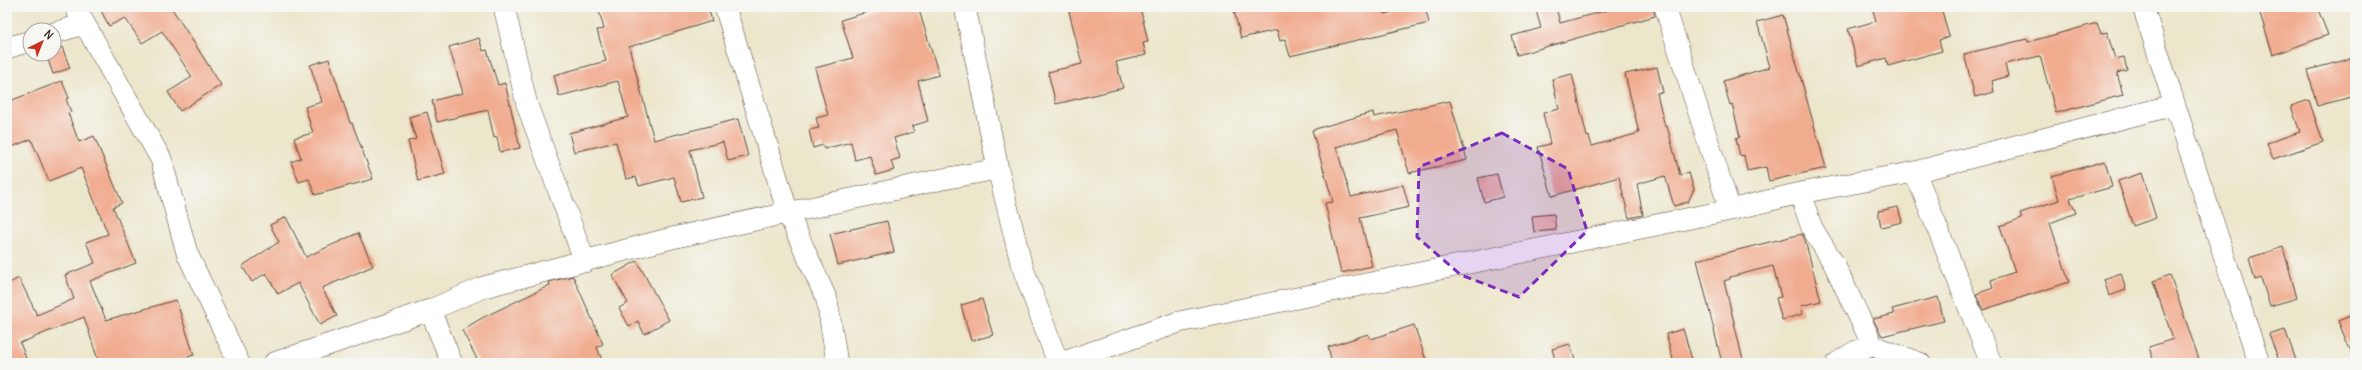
<svg xmlns="http://www.w3.org/2000/svg" width="2362" height="370" font-family="Delius,sans-serif">
<style>
.building{fill:#f1ac90}
.lines{fill:none;stroke-linecap:round;stroke-linejoin:round}
.minor-casing{stroke:#564638;stroke-width:22}
.minor{stroke:#fff;stroke-width:21}
.marked{fill:#7b2cbf;fill-opacity:0.2;stroke:#7b2cbf;stroke-width:3;stroke-dasharray:8 5;stroke-linejoin:round}
</style>
<rect width="100%" height="100%" fill="#f6f6f2"/>
<filter id="ink" filterUnits="userSpaceOnUse"><feTurbulence type="fractalNoise" baseFrequency=".025" numOctaves="2"/><feDisplacementMap in="SourceGraphic" scale="8" xChannelSelector="R" yChannelSelector="G"/><feConvolveMatrix kernelMatrix="1 2 1 2 8 2 1 2 1" color-interpolation-filters="sRGB"/></filter>
<filter id="wash" filterUnits="userSpaceOnUse"><feTurbulence type="fractalNoise" baseFrequency=".012" numOctaves="4" result="noise"/><feDisplacementMap in="SourceGraphic" scale="16" xChannelSelector="R" yChannelSelector="G"/><feGaussianBlur stdDeviation="0.9" result="paint"/><feColorMatrix in="noise" values="0 0 0 0 0 0 0 0 0 0 0 0 0 0 0 0 0 1.4 0 .05"/><feComposite in="paint" operator="in"/></filter>
<g filter="url(#wash)">
<rect width="100%" height="100%" fill="#ece6cb"/>
<g id="blocks">
<!-- building -->
<path class="building" d="M99 7H171L221 85 180 111 168 92 192 77 162 31 142 43 125 18 109 26Z
M598 7H708L712 21 629 47 654 140 738 119 748 156 728 161 723 142 690 150 702 197 681 202 674 177 639 186 636 177 626 179 616 142 574 152 569 133 628 117 618 81 559 96 554 75 606 61 597 30 604 29Z
M884 7H918L939 75 918 81 928 121 912 126 914 132 894 138 900 158 891 161 894 170 876 175 870 156 855 160 851 142 824 149 823 145 813 148 809 130 819 128 816 118 828 115 815 68 853 58 841 20Z
M1068 7H1140L1148 42 1143 43 1146 55 1116 62 1123 88 1056 104 1048 72 1082 64Z
M1233 7H1383L1385 14 1414 7H1425L1429 23 1290 56 1285 39 1280 41 1277 30 1241 38Z
M1535 7H1556L1560 23 1619 7H1653L1655 16 1517 55 1512 36 1541 28Z
M1872 7H1941L1949 37 1939 40 1942 51 1888 66 1886 58 1858 66 1848 29 1876 21Z
M2258 7H2317L2328 35 2273 55Z
M1783 15 1826 168 1769 181 1766 167 1747 171 1744 155 1740 156 1736 138 1740 137 1732 104 1730 105 1723 81 1770 67 1757 22Z
M2097 23 2101 34 2107 32 2115 59 2124 57 2127 70 2117 73 2123 95 2056 113 2040 56 2005 64 2008 76 1992 81 1994 92 1975 97 1964 54 2027 39 2028 42Z
M479 38 483 51 487 50 498 85 505 83 520 148 500 152 497 137 494 138 488 110 437 122 432 101 463 93 449 47Z
M62 47 70 68 53 74 46 54H54V50Z
M2353 58 2355 68V96L2317 106 2308 70Z
M329 59 350 123H352L373 179 315 195 309 179 299 182 291 162 301 158 294 138 313 133 305 107 322 102 310 65Z
M1657 67 1663 92 1657 93 1665 127 1667 126 1680 175 1689 173 1694 189 1688 202 1674 206 1665 176 1637 184 1643 215 1629 218 1619 177 1552 196 1538 147 1550 144 1543 113 1559 109 1552 79 1572 74 1587 137 1589 136 1592 146 1639 133 1625 74Z
M62 81 69 98 66 99 71 112 68 113 79 142 94 136 122 203 113 207 136 263 90 281 106 320 176 300 194 355 168 363H99L84 317 20 343 28 363H7V284L19 278 37 315 74 299 65 275 95 263 86 242 108 234 81 168 49 181 31 139 7 149V102Z
M2309 100 2323 142 2273 159 2267 143 2300 132 2291 106Z
M1450 101 1467 160 1409 173 1397 130 1336 147 1351 197 1403 185 1409 207 1360 218 1372 266 1341 273 1325 203 1333 202 1312 130 1373 112 1374 117Z
M427 112 445 174 418 181 408 141 416 139 409 117Z
M2105 161 2112 187 2070 199 2076 213 2050 223 2069 282 1983 310 1976 294 1993 288 1991 280 2015 272 2000 226 2022 218 2020 213 2059 200 2052 176Z
M2142 173 2156 218 2133 226 2118 181Z
M1497 174 1503 197 1484 202 1478 178Z
M1898 207 1902 222 1881 227 1878 211Z
M1554 214 1556 230 1534 232 1532 216Z
M286 217 306 257 358 233 373 266 322 288 337 316 320 325 298 283 278 294 266 273 252 282 242 266 279 242 270 225Z
M887 221 894 252 838 265 830 234Z
M1802 234 1805 240 1821 301 1801 306 1803 314 1782 320 1776 298 1781 297 1773 266 1730 277V279L1724 281 1743 360 1738 361V363H1722L1697 260Z
M2283 247 2297 298 2270 306 2261 278 2255 280 2249 258Z
M637 261 669 320 644 334 638 321 629 326 619 308 628 303 612 275Z
M2121 273 2126 290 2109 296 2104 279Z
M2170 275 2199 359 2186 363H2154L2149 347 2173 339 2153 281Z
M573 276 603 344 597 347 603 363H479L462 330 482 318 550 285 549 282Z
M1938 297 1944 321 1882 336 1873 319 1894 314 1892 309Z
M982 299 993 335 971 341 961 305Z
M2355 314V361L2338 321Z
M1414 325 1427 363H1332L1328 347 1368 334 1371 339Z
M1683 329 1693 363H1674L1666 334Z
M2285 330 2287 335 2297 363H2280L2269 335Z
M1570 344 1576 363H1556L1552 349Z"/>
</g>
</g>
<g filter="url(#ink)">
<use href="#blocks" fill-opacity="0" stroke="#564638" stroke-width="1"/>
<g class="lines">
<defs>
<path id="minor" d="M75 7 161 159 187 253 239 363
M504 7 527 105 585 262
M725 7 788 213 827 300 837 363
M965 7 998 169 1021 263 1058 363
M1665 7 1730 210
M2143 7 2259 363
M54 33 84 24
M7 48 30 41
M1915 172 1991 363
M1800 193 1812 228 1834 264 1873 346
M430 310 452 363
M274 363 430 310 484 287 672 238 943 179 998 169
M1061 363 1179 322 1730 210 1800 193 1915 172 2174 105
M1837 363 1856 351 1873 346 1920 363"/>
</defs>
<!-- minor casing -->
<use href="#minor" class="minor-casing"/>
<!-- minor -->
<use href="#minor" class="minor"/>
</g>
</g>
<!-- marked area -->
<path class="marked" d="M1502 133 1568 169 1587 231 1519 297 1461 275 1417 237 1419 167Z"/>
<!-- margin -->
<rect width="2362" height="370" fill="none" stroke="#f6f6f2" stroke-width="24"/>
<!-- north arrow -->
<g transform="translate(42 42) rotate(43)"><circle r="19" fill="#f6f6f2" stroke="#aba49d"/>
<path d="M0-3L7 15L0 10L-7 15Z" fill="#c8321e"/>
<text y="-6" font-size="11" font-weight="bold" text-anchor="middle" fill="#3b2a1e">N</text>
</g>
</svg>
